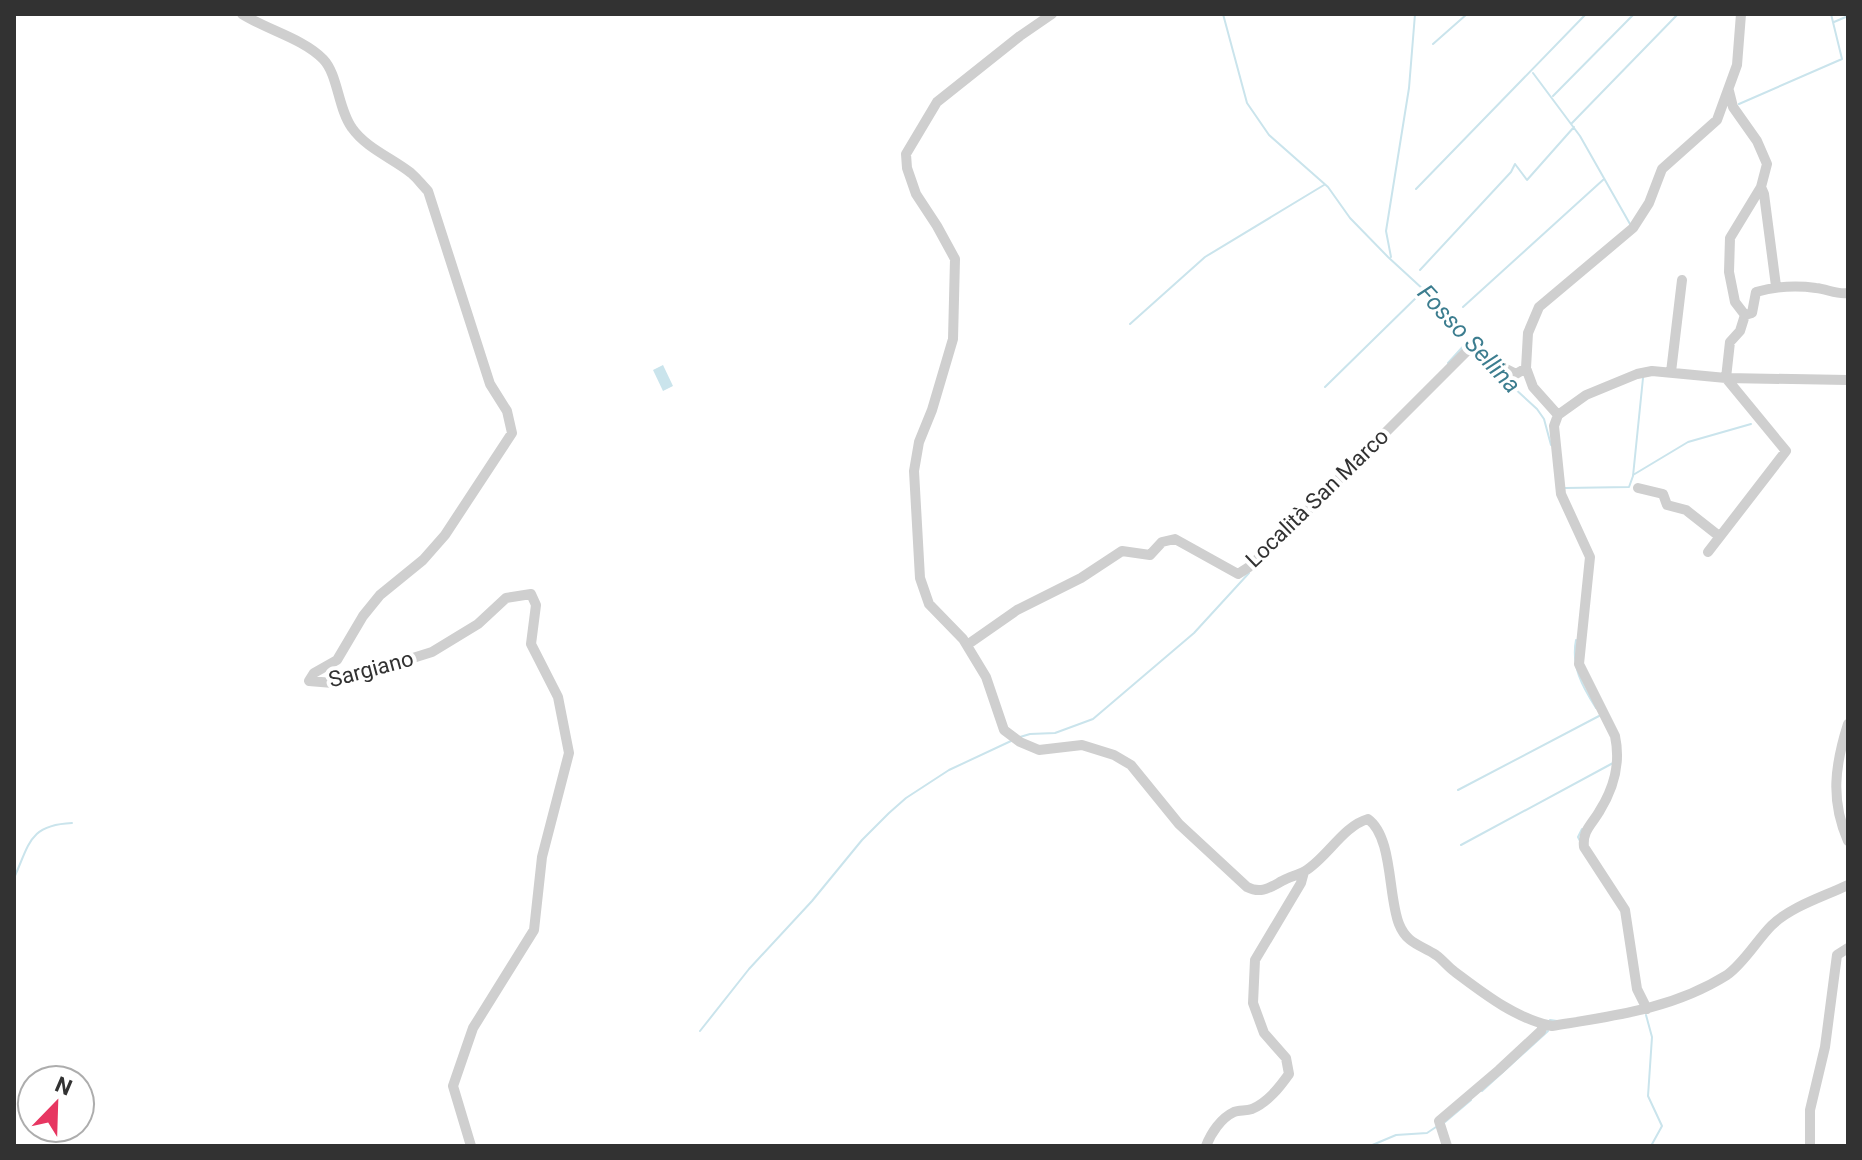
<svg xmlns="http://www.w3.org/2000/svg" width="1862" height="1160" font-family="Roboto,sans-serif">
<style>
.water{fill:#cae4ec}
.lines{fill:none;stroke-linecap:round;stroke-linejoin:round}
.stream{stroke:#cae4ec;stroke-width:2}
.minor{stroke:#cfcfcf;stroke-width:10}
.labels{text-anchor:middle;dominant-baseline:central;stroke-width:8;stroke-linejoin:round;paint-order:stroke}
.street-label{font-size:22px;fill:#323232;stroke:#fff}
.water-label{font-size:24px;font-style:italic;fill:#3c7d8f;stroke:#fff}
</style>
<rect width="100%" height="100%" fill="#fff"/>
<!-- water -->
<path class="water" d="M663 365 673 386 663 391 653 370Z"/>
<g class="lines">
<!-- stream -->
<path class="stream" d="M1223 14 1247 103 1269 135 1328 187 1350 218 1388 257 1437 302 1471 345
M1834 22 1848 16
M1433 44 1467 14
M1533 73 1580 136 1630 224
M1553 96 1634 14
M1739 104 1842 59 1831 14
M1572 123 1678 14
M1416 189 1586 14
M1391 257 1386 231 1409 88 1415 14
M1420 270 1511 172 1515 164 1527 180 1574 127
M1463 307 1604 179
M1130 324 1205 257 1324 185
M1476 353 1537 409 1544 419 1551 445
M1448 363 1468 341
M1325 387 1424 290
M1633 475 1688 442 1751 424
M1565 488 1629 487 1633 476 1643 378
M1576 640C1571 666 1582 686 1596 708
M1020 737 1030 734 1055 733 1093 719 1194 633 1249 573
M1458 790 1599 716
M1580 841 1578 837 1582 829
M1461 845 1613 763
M14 878C30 843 29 825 72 823
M1646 1015 1652 1037 1648 1096 1662 1126 1651 1146
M1550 1020 1557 1021
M700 1031 749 969 812 901 862 840 889 813 906 798 949 770 1011 741
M1482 1091 1548 1031
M1445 1122 1471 1100
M1370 1146 1396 1135 1427 1133 1436 1127"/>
<!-- minor -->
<path class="minor" d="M242 14C267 30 302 38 323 59 338 74 338 109 352 128 366 148 392 158 411 173 417 178 422 185 428 191L490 384 507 411 512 433 445 535 423 560 380 595 363 616 337 660 314 673 309 681 333 683 432 652 478 624 506 598 531 594 536 605 531 644 558 697 569 753 542 857 534 930 473 1028 453 1086 471 1146
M1052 14 1020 36 937 102 906 154 907 168 916 194 937 226 955 259 953 339 932 410 919 442 914 471 920 578 929 604 963 639 986 677 1004 730 1020 742 1039 750 1082 745 1114 755 1131 765 1179 824 1247 887C1261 894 1269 888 1282 881 1289 877 1298 875 1305 871 1327 858 1343 826 1368 819 1393 837 1388 897 1399 924 1407 944 1421 945 1436 955 1443 960 1448 967 1455 972 1483 993 1516 1019 1552 1026 1613 1016 1673 1009 1727 975 1744 963 1757 940 1772 925 1792 906 1823 897 1848 885
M1729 91 1733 107 1757 141 1767 164 1761 187 1730 238 1729 272 1735 302 1745 315 1752 313 1756 292C1777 286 1794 285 1816 288 1827 289 1838 295 1848 293
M1761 187 1764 194 1776 286
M1671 372 1682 280
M1558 415 1554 426 1561 494 1590 557 1579 664 1615 736C1621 764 1614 788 1599 812 1592 824 1582 831 1584 847L1625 910 1637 989 1647 1009
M1558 415 1533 387 1526 368 1528 333 1539 307 1633 228 1649 203 1662 169 1717 120 1737 65 1741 14
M1558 415 1586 395 1637 374 1652 371 1726 378 1848 380
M1638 488 1663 494 1667 505 1686 510 1719 536
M1708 552 1786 451 1726 378 1730 342 1740 331 1745 315
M967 645 1017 610 1081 578 1122 551 1150 555 1162 542 1175 539 1238 574 1249 567 1298 520 1467 351 1478 347 1498 365 1516 374 1526 368
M1848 724C1835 765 1830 800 1848 841
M1206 1146C1211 1133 1221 1118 1234 1112 1239 1110 1246 1111 1252 1109 1268 1102 1279 1088 1289 1074L1286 1058 1264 1033 1253 1003 1255 960 1301 883 1304 872
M1447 1146 1439 1121 1499 1070 1541 1031 1544 1024
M1810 1146V1110L1825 1047 1837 955 1848 948"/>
</g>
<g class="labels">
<!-- street labels -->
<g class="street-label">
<text transform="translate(1317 498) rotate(-44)">Località San Marco</text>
<text transform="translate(371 669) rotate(-15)">Sargiano</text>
</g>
<!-- water labels -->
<g class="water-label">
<text transform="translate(1469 339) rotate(47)">Fosso Sellina</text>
</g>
</g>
<!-- border -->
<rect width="1862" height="1160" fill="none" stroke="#323232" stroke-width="32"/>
<!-- north arrow -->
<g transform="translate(56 1104) rotate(23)"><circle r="38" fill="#ffffff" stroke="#adadad" stroke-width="2"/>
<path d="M0-6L14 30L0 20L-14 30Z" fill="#e73661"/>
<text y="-12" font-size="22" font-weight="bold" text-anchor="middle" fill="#323232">N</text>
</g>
</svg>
